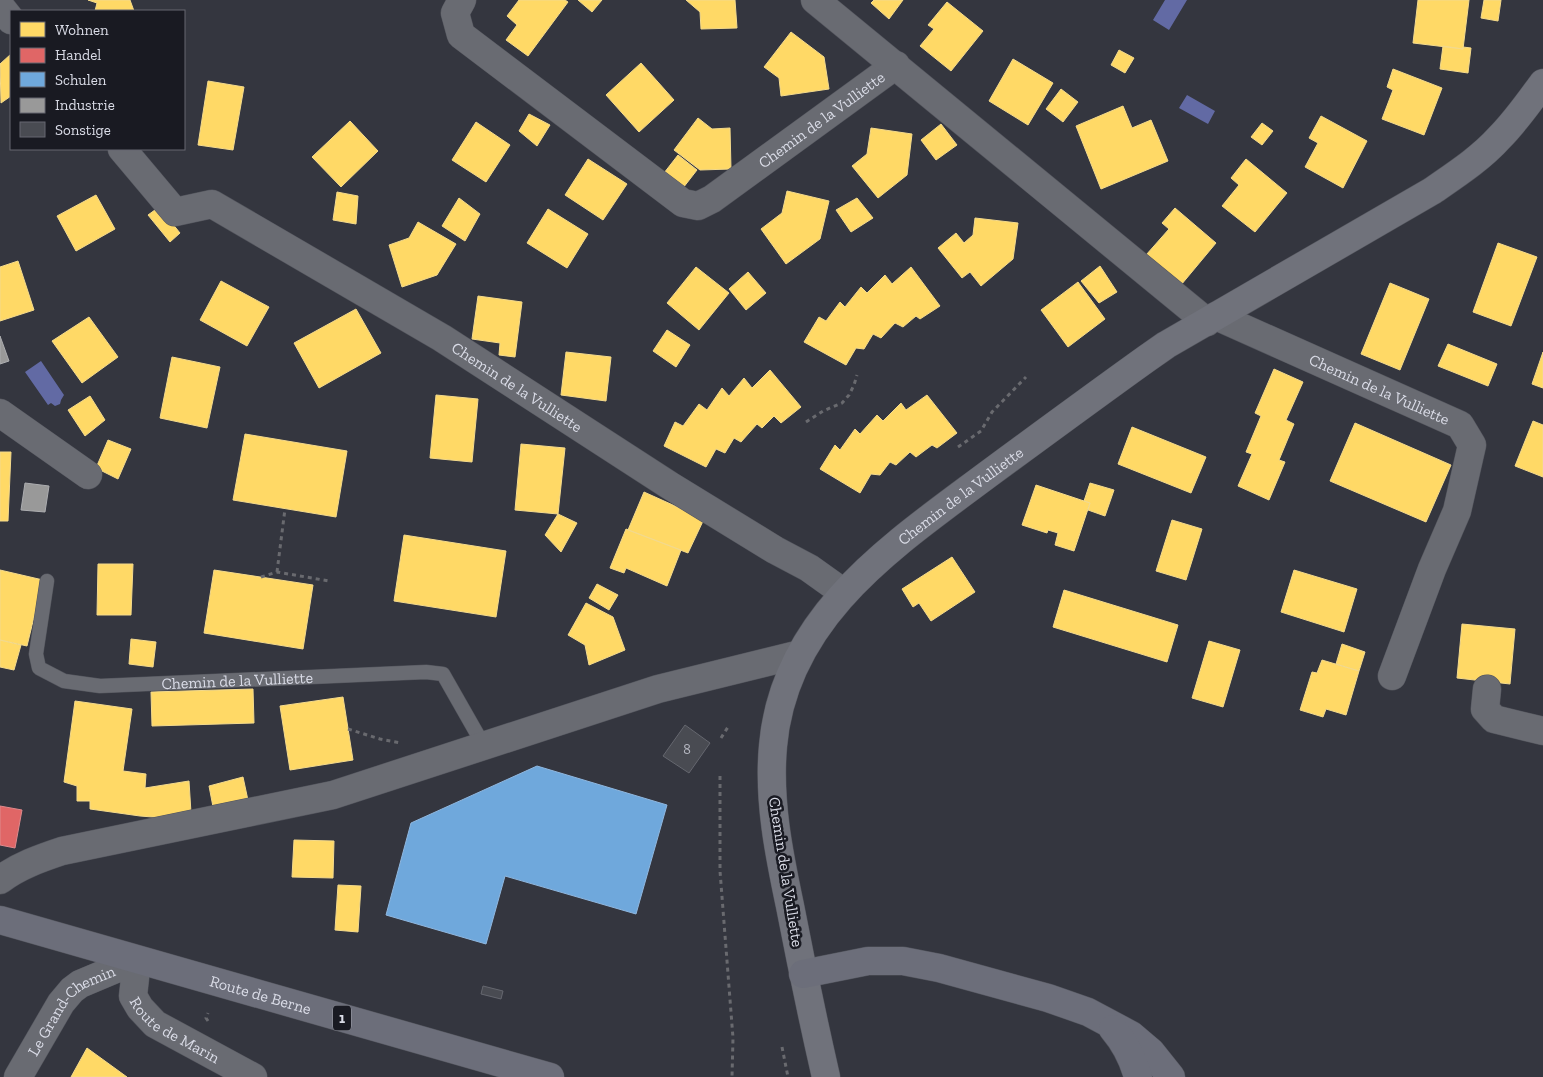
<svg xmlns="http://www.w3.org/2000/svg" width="1543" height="1077" font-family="'Zilla Slab',serif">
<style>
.water{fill:#626aa4}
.homes{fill:#ffd966;stroke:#f4da8c}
.shops{fill:#e06666;stroke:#de898c}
.schools{fill:#6fa8dc;stroke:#8fb7df}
.industry{fill:#999;stroke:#acadb0}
.building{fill:#494b52;stroke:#65676f}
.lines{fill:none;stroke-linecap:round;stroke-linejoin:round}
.lane-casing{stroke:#52545c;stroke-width:15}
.street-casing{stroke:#52545c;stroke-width:29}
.secondary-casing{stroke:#52545c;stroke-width:29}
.primary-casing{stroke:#52545c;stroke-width:29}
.path{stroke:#696a6f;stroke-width:3;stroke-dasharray:4 4;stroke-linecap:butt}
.lane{stroke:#696b72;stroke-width:14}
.street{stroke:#696b72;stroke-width:28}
.secondary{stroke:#70727b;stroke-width:28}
.primary{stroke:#6c6e7a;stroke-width:28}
.labels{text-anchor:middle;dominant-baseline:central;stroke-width:5;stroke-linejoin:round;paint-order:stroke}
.number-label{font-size:14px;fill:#b5b7c1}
.shield{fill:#191a22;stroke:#9fa1ab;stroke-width:1}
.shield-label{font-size:15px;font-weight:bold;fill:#d9dbe6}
.street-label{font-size:16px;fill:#d9dbe6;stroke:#191a22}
</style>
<rect width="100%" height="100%" fill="#34363f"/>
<!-- water -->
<path class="water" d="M1165 0H1187L1169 30 1153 20Z
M1187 95 1215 111 1208 124 1179 108Z
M41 361 64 395 61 400 60 404 55 406 51 403 48 405 25 372Z"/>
<!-- homes -->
<path class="homes" d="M88 0H130L134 11H95L97 3Z
M519 0H565L568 2 528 56 506 40 517 25 507 16Z
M578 0H602L592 12Z
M686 0H735L737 28 701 29 700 12Z
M874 0H903L889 19 871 3Z
M1418 0H1469L1463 49 1413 43Z
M1484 0H1501L1498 21 1481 18Z
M947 2 983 31 951 71 920 46 934 29 928 25Z
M791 32 824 57 829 89 781 96 779 78 764 67Z
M1443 46 1463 49V47L1471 48 1468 73 1440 69Z
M1119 50 1134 58 1125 73 1111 65Z
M11 54V96L1 103 0 64Z
M1013 59 1053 83 1028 125 989 101Z
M641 63 674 100 639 132 606 95Z
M1393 69 1442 88 1424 135 1382 119 1393 90 1387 87Z
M208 81 244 87 233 150 198 145Z
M1061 89 1078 102 1063 122 1046 109Z
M1123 106 1132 128 1151 120 1168 161 1101 189 1076 126Z
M529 114 550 125 537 146 519 131Z
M1321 116 1367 141 1343 188 1305 167 1318 143 1309 138Z
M698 118 712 129 730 128 731 169 700 170 674 150Z
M350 121 378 151 341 187 312 157Z
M476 122 510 145 486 182 452 160Z
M1262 123 1273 131 1262 145 1251 137Z
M941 124 957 145 936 160 921 140Z
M871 128 912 134 907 175 878 198 852 166 867 154Z
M678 155 697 170 683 188 664 173Z
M588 159 627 184 603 220 565 195Z
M1246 159 1287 193 1255 232 1222 206 1239 185 1231 178Z
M787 191 829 201 820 239 786 264 761 229 782 213Z
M337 192 358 196 356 224 333 220Z
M96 195 115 229 76 251 57 216Z
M459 198 480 214 465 241 442 226Z
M857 198 873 218 851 232 836 210Z
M159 207 180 233 170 242 148 215Z
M1175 208 1216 243 1181 285 1146 255 1169 229 1162 223Z
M548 209 588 234 567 268 527 243Z
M975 218 1018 223 1013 259 981 286 970 272 962 278 938 248 956 233 964 243 973 235Z
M418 222 456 244 437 275 402 287 389 245 409 238Z
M1498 243 1537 257 1511 326 1473 312Z
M18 261 34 310 0 321V267Z
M1100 266 1117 292 1099 303 1081 281Z
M696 267 729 293 699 330 667 303Z
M911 267 940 306 920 319 916 316 903 327 895 323 881 338 873 334 864 349 856 348 846 365 804 342 819 317 826 321 840 302 845 307 861 287 867 293 885 275 892 284Z
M748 272 766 293 746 310 729 289Z
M221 281 269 307 247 346 200 320Z
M1078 282 1105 319 1068 347 1041 310Z
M1390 283 1429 299 1400 370 1361 354Z
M478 296 522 302 515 357 499 355 500 343 472 339Z
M356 309 381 353 319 388 294 343Z
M89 317 118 357 82 383 52 341Z
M667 330 690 345 676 367 653 351Z
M1448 344 1497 364 1488 386 1438 366Z
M566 352 611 357 606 401 561 395Z
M1543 352V388L1532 384Z
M172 357 220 367 207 428 160 418Z
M1274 369 1303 382 1286 420 1294 424 1279 460 1285 462 1269 500 1238 486 1252 454 1246 452 1261 416 1255 413Z
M770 370 801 407 781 423 774 416 762 428 757 424 741 442 734 438 725 453 716 449 706 467 664 446 675 422 683 426 699 404 707 410 722 388 729 396 744 378 752 388Z
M436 395 478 399 472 462 430 458Z
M927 395 957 433 937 448 932 445 916 457 910 452 896 465 890 462 880 475 871 474 860 493 820 469 835 445 840 450 855 429 860 434 877 415 883 421 901 403 906 410Z
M90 396 105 420 85 436 68 410Z
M1533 421 1543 425V477L1515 466Z
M1355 423 1451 465 1426 522 1330 481Z
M1132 427 1206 457 1191 493 1118 464Z
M245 434 347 451 336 517 233 500Z
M108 440 131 449 118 479 96 468Z
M521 444 565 448 558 514 515 510Z
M0 452H11L8 521H0Z
M1090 483 1114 490 1105 516 1088 510 1090 503 1084 501Z
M1036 485 1090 503 1074 551 1055 545 1058 533 1048 530 1047 533 1022 525Z
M644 492 704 519 688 553 628 530Z
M558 514 577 523 561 552 545 535Z
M1172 520 1202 529 1186 580 1156 571Z
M626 529 681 550 667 586 626 568 624 573 610 568Z
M404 535 506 551 496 617 394 601Z
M952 557 975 592 931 621 919 603 913 607 902 589Z
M98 564H133L131 615H97Z
M0 570 43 580 27 646 0 640Z
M214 570 313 585 303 649 204 633Z
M1294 570 1357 589 1344 632 1281 612Z
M597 584 618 595 609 610 589 598Z
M1064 590 1178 625 1167 662 1053 627Z
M586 603 613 617 625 650 589 665 585 645 568 635Z
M1462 624 1515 629 1510 684 1457 678Z
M131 639 156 642 153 667 129 664Z
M0 640 21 645 14 670 0 667Z
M1209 641 1240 650 1223 707 1192 698Z
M1342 644 1365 652 1359 671 1336 664Z
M1322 660 1359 671 1346 715 1326 709 1323 717 1300 710 1312 672 1317 673Z
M253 689 254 723 152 726 151 692Z
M343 697 353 760 290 770 280 706Z
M75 701 132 709 123 771 146 774 145 788 189 781 191 813 165 818 140 816 90 809V801H77V786L64 782Z
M243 777 249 805 214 812 209 786Z
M294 840 334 841 333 878 292 877Z
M338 885 361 886 358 932 335 930Z
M87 1048 127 1077H71Z"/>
<!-- shops -->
<path class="shops" d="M0 806 22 810 15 848 0 845Z"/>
<!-- schools -->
<path class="schools" d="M537 766 667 805 636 914 505 876 486 944 386 915 411 823Z"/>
<!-- industry -->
<path class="industry" d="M0 336 9 361 0 364Z
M25 483 49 486 45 512 21 510Z"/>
<!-- building -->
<path class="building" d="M685 725 710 743 689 773 663 756Z
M483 986 503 991 501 999 481 994Z"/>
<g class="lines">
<defs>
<g id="lane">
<path id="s1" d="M47 581 36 654 39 668 64 681 100 686 426 672 443 674 484 746"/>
</g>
<g id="street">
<path id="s2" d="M462 0 455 13 461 35 683 203 698 206 712 199 896 65"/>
<path d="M815 0 1207 322"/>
<path d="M0 6 11 20"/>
<path id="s3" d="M122 149 175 212 212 204 442 338 669 485 775 550 809 568 844 593"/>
<path id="s4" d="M1216 316 1460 425 1472 445 1457 511 1432 569 1392 676"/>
<path d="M0 413 88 475"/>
<path d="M1487 689 1485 709 1494 719 1543 731"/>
<path d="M0 880C18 866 41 858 62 851L333 795 658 689 800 654"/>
<path id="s5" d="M18 1077 61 1003 72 990 80 984 137 960 133 996 140 1008 155 1024 253 1077"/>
</g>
<g id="secondary">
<path id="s6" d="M826 1077C813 1020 801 963 790 906 779 854 768 800 773 746 784 617 892 546 987 475 1040 436 1093 397 1146 359L1166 345 1432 191C1455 175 1480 159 1499 138 1516 121 1529 102 1543 83"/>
</g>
<g id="primary">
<path id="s7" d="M0 920 550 1077"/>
<path d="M803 974 868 961H903L939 968 1048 998 1088 1012 1131 1035 1151 1052 1171 1077"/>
<path d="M1113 1029C1125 1043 1133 1059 1138 1077"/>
</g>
</defs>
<!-- lane casing -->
<use href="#lane" class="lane-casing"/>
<!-- street casing -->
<use href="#street" class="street-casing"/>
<!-- secondary casing -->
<use href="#secondary" class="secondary-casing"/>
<!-- primary casing -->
<use href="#primary" class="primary-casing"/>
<!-- path -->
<path class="path" d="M806 422 823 411 842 403 849 395 854 385 857 375
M958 447 981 431 992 412 1026 377
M277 572 285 509
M261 577 277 572 329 581
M348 729 380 739 401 743
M721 738 728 727
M720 776V871L733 1038 732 1077
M208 1021 206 1018 208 1013
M782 1047 788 1077"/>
<!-- lane -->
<use href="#lane" class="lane"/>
<!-- street -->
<use href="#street" class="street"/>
<!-- secondary -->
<use href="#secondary" class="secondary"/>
<!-- primary -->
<use href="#primary" class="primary"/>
</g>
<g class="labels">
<!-- number labels -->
<g class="number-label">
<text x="687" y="749">8</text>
</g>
<!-- shield labels -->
<rect class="shield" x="333" y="1005.5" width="18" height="25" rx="4"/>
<g class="shield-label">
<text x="342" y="1018">1</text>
</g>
<!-- street labels -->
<g class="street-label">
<text stroke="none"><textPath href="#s2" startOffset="482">Chemin de la Vulliette</textPath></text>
<text stroke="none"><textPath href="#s3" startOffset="476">Chemin de la Vulliette</textPath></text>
<text stroke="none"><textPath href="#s4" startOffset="179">Chemin de la Vulliette</textPath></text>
<text stroke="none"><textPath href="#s6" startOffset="660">Chemin de la Vulliette</textPath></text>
<text stroke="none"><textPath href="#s1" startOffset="290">Chemin de la Vulliette</textPath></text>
<text transform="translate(786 872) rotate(81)">Chemin de la Vulliette</text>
<text stroke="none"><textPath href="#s7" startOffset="271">Route de Berne</textPath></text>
<text stroke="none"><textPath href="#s5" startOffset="88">Le Grand-Chemin</textPath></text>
<text stroke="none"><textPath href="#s5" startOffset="266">Route de Marin</textPath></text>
</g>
</g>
<!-- legend -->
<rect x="10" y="10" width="175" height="140" fill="#191a22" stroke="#666770"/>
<rect x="20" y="22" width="25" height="15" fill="#ffd966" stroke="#666770"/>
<text x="55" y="35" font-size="15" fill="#d9dbe6">Wohnen</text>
<rect x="20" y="48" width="25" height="15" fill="#e06666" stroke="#666770"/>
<text x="55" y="60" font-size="15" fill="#d9dbe6">Handel</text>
<rect x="20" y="72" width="25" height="15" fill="#6fa8dc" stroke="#666770"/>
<text x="55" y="85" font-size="15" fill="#d9dbe6">Schulen</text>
<rect x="20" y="98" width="25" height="15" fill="#999999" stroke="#666770"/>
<text x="55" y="110" font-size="15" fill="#d9dbe6">Industrie</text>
<rect x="20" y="122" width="25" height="15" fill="#494b52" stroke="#666770"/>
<text x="55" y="135" font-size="15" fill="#d9dbe6">Sonstige</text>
</svg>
